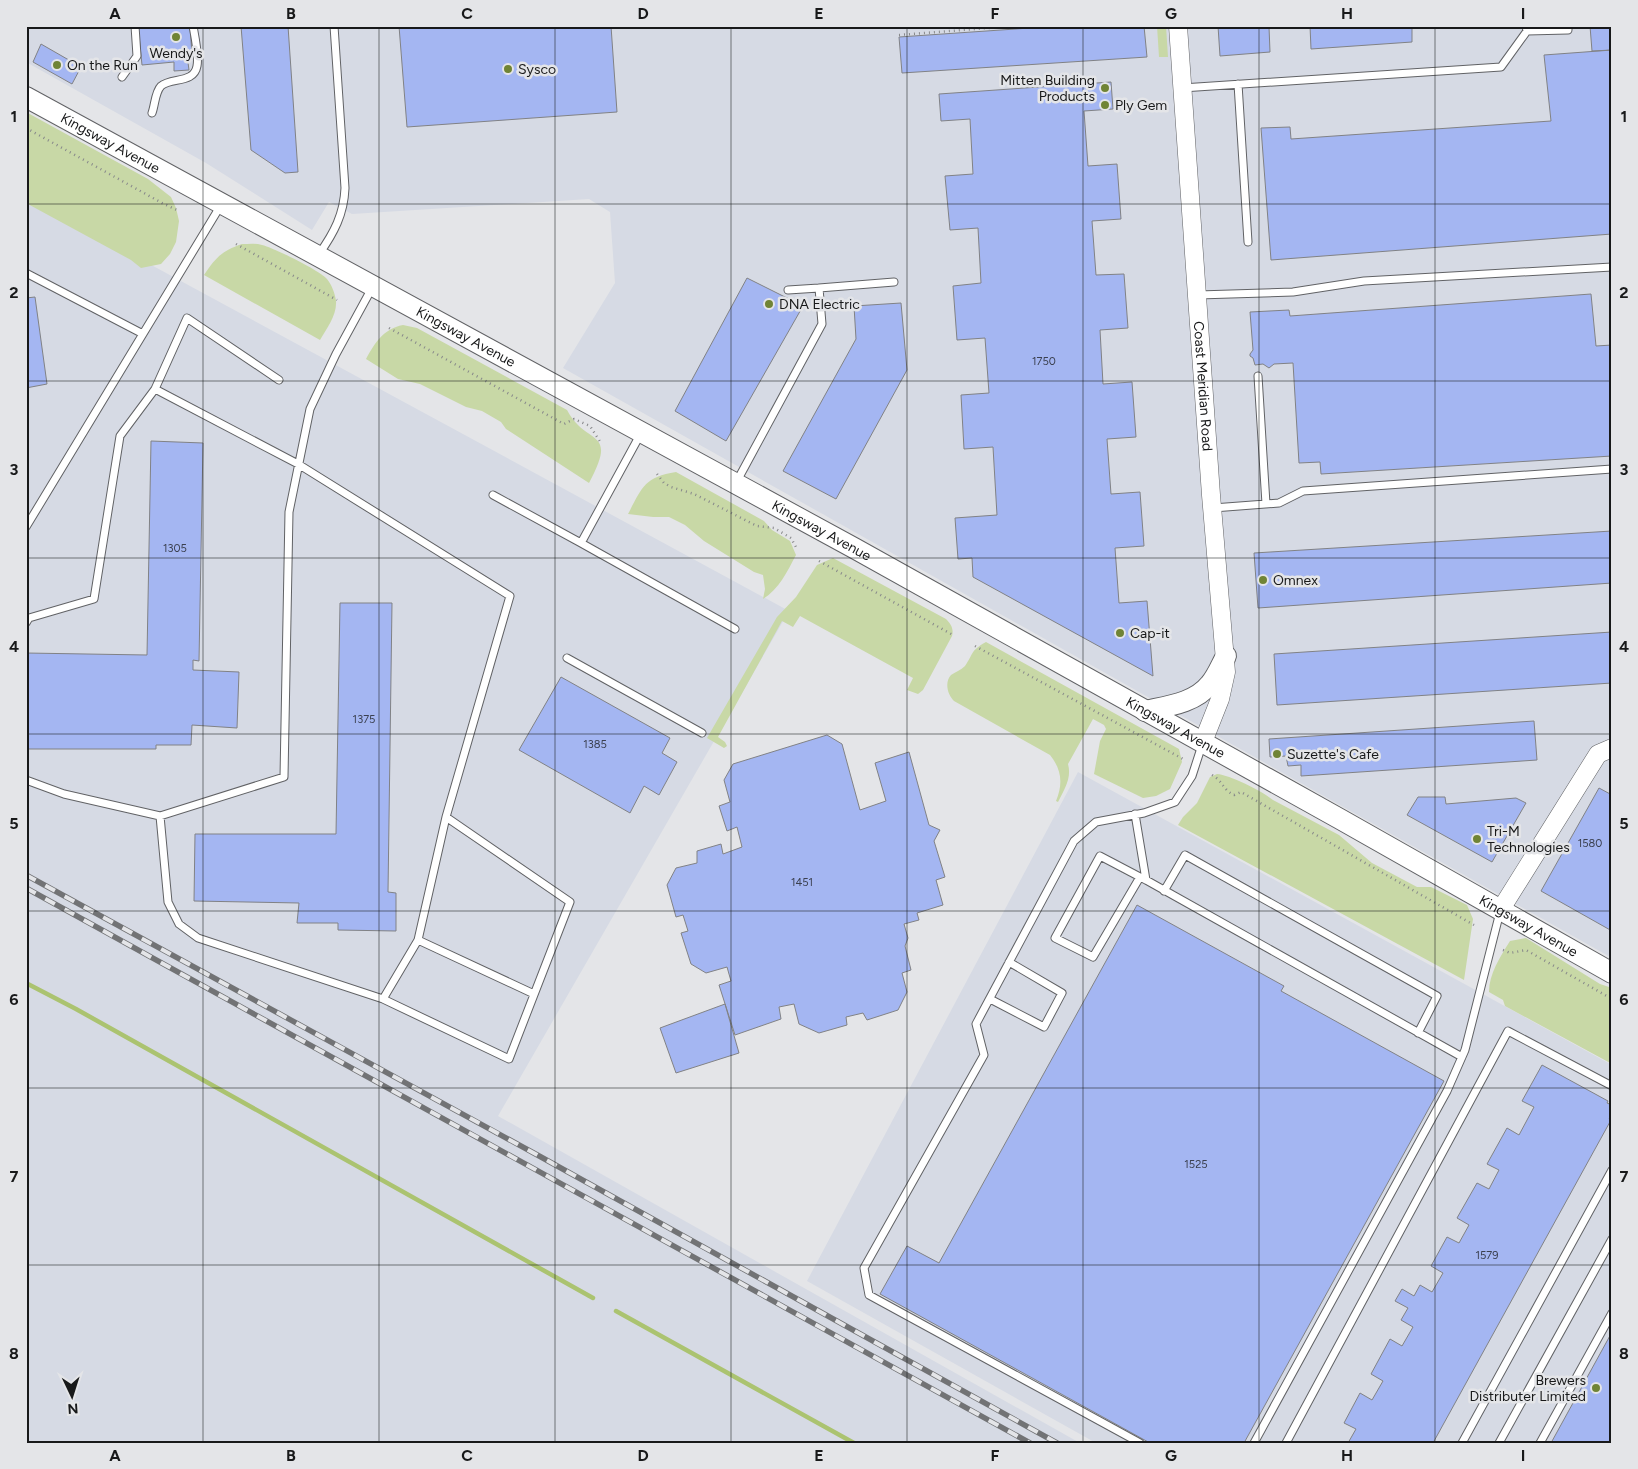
<svg xmlns="http://www.w3.org/2000/svg" width="1638" height="1469" font-family="Figtree,sans-serif">
<style>
.built{fill:#d6dae4}
.green{fill:#c8d8a6}
.lines{fill:none;stroke-linecap:round;stroke-linejoin:round}
.stream{stroke:#abc370;stroke-width:4.5}
.building{fill:#a4b6f2;stroke:#818285}
.service-casing{stroke:#616265;stroke-width:9}
.tertiary-casing{stroke:#616265;stroke-width:19}
.secondary-casing{stroke:#616265;stroke-width:22}
.path{stroke:#87888a;stroke-width:2.5;stroke-dasharray:1 4;stroke-linecap:butt}
.service{stroke:#fff;stroke-width:7}
.tertiary{stroke:#fff;stroke-width:18}
.secondary{stroke:#fff;stroke-width:20}
.rail-casing{stroke:#727375;stroke-width:5.5}
.rail{stroke:#e4e5e8;stroke-width:4;stroke-dasharray:11;stroke-linecap:butt}
.grid{fill:none;stroke:#18191a;stroke-width:1;stroke-opacity:0.55}
.poi-dot{fill:#708435;stroke:#e4e5e8;stroke-width:2}
.labels{text-anchor:middle;dominant-baseline:central;stroke-width:5;stroke-linejoin:round;paint-order:stroke}
.number-label{font-size:11px;fill:#3b4050}
.poi-label{font-size:14px;fill:#18191a;stroke:#e4e5e8;text-anchor:start}
.street-label{font-size:14px;fill:#18191a;stroke:#e4e5e8}
.neatline{fill:none;stroke:#18191a;stroke-width:2}
.grid-label{font-size:16px;text-anchor:middle;font-weight:bold;fill:#18191a}
</style>
<rect width="100%" height="100%" fill="#e4e5e8"/>
<!-- built -->
<path class="built" d="M26 26H1612V958L563 368 615 283 610 212 589 199 352 214 329 202 312 230 206 163 26 62Z
M26 197 789 611 498 1116 1080 1443H26Z
M1078 772 1612 1065V1443H1096L807 1281Z"/>
<!-- green -->
<path class="green" d="M1157 26H1166L1168 57H1159Z
M26 112 148 179 171 197 176 208 179 221 176 242 170 254 161 264 141 268 131 260 26 203Z
M242 244C249 244 255 243 262 245 274 248 319 270 327 279 332 285 335 294 336 301 337 315 327 328 320 340L204 275C216 257 222 251 242 244Z
M403 325 417 328 567 410C586 447 619 427 589 483L506 429 501 422 482 411 466 407 420 384 398 379 366 359C375 343 383 329 403 325Z
M676 472 764 521 772 530 790 541 796 555C787 572 779 589 763 599L765 589 763 575 754 572 704 541 685 525 669 517H653L628 514C642 488 644 477 676 472Z
M833 558 946 619C951 624 954 629 952 636L923 690 918 694 907 690 913 678 800 616 793 627 782 621 718 737 725 742 727 746 724 748 707 738 777 617 796 597 817 565Z
M986 642 1179 749 1182 762 1170 789 1156 796 1143 798 1094 774 1100 741 1106 729 1104 725 1093 719 1068 764C1072 778 1064 790 1058 802L1056 801C1063 784 1062 770 1050 755L954 701C948 695 944 683 951 675 955 672 961 670 965 666 974 653 970 651 986 642Z
M1217 774C1230 775 1262 791 1273 800L1339 835 1372 863 1417 887H1431L1467 905 1473 919 1464 980 1178 825 1183 817 1197 803 1210 777Z
M1526 938 1600 984 1612 988V1064L1505 1006 1503 1000 1489 992C1489 974 1500 957 1510 941Z"/>
<g class="lines">
<!-- stream -->
<path class="stream" d="M26 983 76 1009 593 1298
M616 1311 854 1443"/>
</g>
<!-- building -->
<path class="building" d="M138 26H190L192 55H187L189 70 174 71V62L142 65Z
M241 26H288L298 172 285 173 251 150Z
M399 26H611L617 112 407 127Z
M1059 26H1144L1147 57 902 73 899 37Z
M1218 26H1275L1269 27 1270 52 1220 56Z
M1310 26H1412V42L1311 49Z
M1590 26H1612V50L1592 51Z
M41 44 81 67 72 84 33 62Z
M1612 50V234L1271 260 1261 128 1290 127 1291 139 1551 121 1544 55Z
M1111 82 1113 109 1084 111 1088 166 1117 164 1121 219 1092 221 1096 275 1124 274 1128 328 1100 330 1103 384 1132 382 1136 437 1107 439 1111 494 1140 492 1144 546 1115 548 1119 603 1147 601 1153 676 973 577 972 558 958 559 955 518 997 515 993 447 964 449 961 395 989 393 985 338 957 340 953 286 981 283 978 228 950 230 945 176 973 174 970 119 941 121 939 94Z
M747 278 803 306 726 441 675 411Z
M1591 294 1596 346 1612 345V456L1321 474 1320 462 1299 463 1293 363 1274 364 1269 368 1263 364 1255 365 1253 358 1250 356V354L1253 350 1250 312 1289 310 1290 316Z
M35 297 47 384 26 388V298Z
M901 303 907 370 836 499 783 471 856 339 854 306Z
M151 441 203 443 199 661 193 660V670L239 672 237 728 192 725 191 745H156V749H26V653L147 655Z
M1612 531V583L1258 608 1254 553Z
M340 603H392L388 892 396 893V931L338 930V923H297L299 903 194 901 195 834H336Z
M1612 632V683L1277 705 1274 654Z
M561 677 670 738 662 753 677 762 659 795 644 786 630 813 519 750Z
M1534 721 1537 760 1301 776V765L1288 766 1286 756 1270 757 1269 739Z
M827 735 842 744 860 810 886 801 875 763 909 752 929 825 940 830 934 841 945 877 936 880 943 905 917 913 919 920 904 924 908 938 905 946 911 970 902 973 907 992 898 1010 867 1020 863 1013 846 1017 847 1025 819 1033 799 1024 794 1004 779 1007 781 1019 735 1035 719 985 731 981 727 967 706 973 691 964 681 933 688 931 683 915 676 917 667 885 676 868 697 863V851L721 844 723 854 742 847 737 827 727 831 719 806 730 802 724 780 733 764Z
M1599 788 1612 795V931L1541 891Z
M1418 797H1445L1446 804 1516 798 1526 803 1492 862 1407 815Z
M1137 905 1284 986 1281 991 1444 1081 1244 1443H1150L880 1294 907 1246 939 1263Z
M725 1004 739 1053 676 1073 660 1028Z
M1542 1065 1608 1101 1607 1103 1612 1105V1115L1609 1119 1611 1120 1433 1443H1348L1356 1429 1344 1423 1360 1393 1372 1400 1383 1381 1371 1374 1390 1339 1402 1346 1413 1327 1401 1320 1408 1308 1395 1301 1402 1289 1414 1296 1420 1285 1432 1292 1443 1273 1431 1266 1447 1237 1459 1243 1469 1225 1457 1218 1477 1183 1489 1189 1499 1170 1487 1164 1507 1128 1519 1135 1534 1107 1522 1101Z
M1612 1332V1443H1551Z"/>
<g class="lines">
<defs>
<path id="service" d="M1526 26 1527 31 1568 30V26
M122 77 137 56 135 26
M1238 84 1248 242
M1182 88 1501 67 1527 31
M152 113C155 105 155 92 161 86 171 77 194 84 197 66 199 56 195 37 193 26
M319 254C334 233 344 214 345 188L334 26
M26 273 143 334
M788 290 819 288
M1198 295 1293 292 1364 281 1612 267
M1258 376 1266 504
M155 389 187 318 279 380
M640 435 581 543 735 629
M737 481 822 324 819 288 894 282
M493 495 581 543
M1213 508 1279 503 1303 491 1612 469
M26 527 221 205
M26 623 29 618 94 599 120 436 155 389 298 464 510 596 446 817 570 902 509 1059 383 999 198 938 179 924 168 902 160 816
M567 658 702 733
M26 780 64 794 160 816 284 777 289 512 310 409 336 354 372 288
M1135 814 1146 880 1462 1057
M1140 877 1093 957 1055 938 1100 856 1140 877 1146 880
M1164 891 1185 855 1437 996 1418 1033
M418 940 534 994
M383 999 418 940 446 817
M990 999 1044 1027 1062 993 1009 962
M1140 1443 869 1295 864 1268 984 1055 976 1024 1074 841 1096 822 1144 813 1175 802 1192 776 1202 745
M1254 1443 1447 1091 1465 1050 1500 912
M1286 1443 1508 1031 1612 1086
M1462 1443 1612 1170
M1499 1443 1612 1239
M1540 1443 1612 1313"/>
<g id="tertiary">
<path id="s1" d="M1178 26 1211 495 1226 672 1220 699 1203 742"/>
<path d="M1501 909 1598 754 1612 748"/>
</g>
<g id="secondary">
<path id="s2" d="M26 97 854 548 1340 819 1612 973"/>
<path d="M1145 711C1168 706 1195 703 1210 684 1217 676 1221 665 1226 656"/>
</g>
</defs>
<!-- service casing -->
<use href="#service" class="service-casing"/>
<!-- tertiary casing -->
<use href="#tertiary" class="tertiary-casing"/>
<!-- secondary casing -->
<use href="#secondary" class="secondary-casing"/>
<!-- path -->
<path class="path" d="M899 35 1014 26
M26 128 162 203 179 211
M236 244 337 300
M389 328 564 424 574 419 590 426 601 443
M657 474 664 483 671 487 694 494 757 526 774 528 791 538 797 549
M819 561 953 635
M975 646 1183 759
M1212 775C1224 782 1222 789 1234 795L1241 792 1474 925
M1503 950 1510 953 1526 950 1612 999"/>
<!-- service -->
<use href="#service" class="service"/>
<!-- tertiary -->
<use href="#tertiary" class="tertiary"/>
<!-- secondary -->
<use href="#secondary" class="secondary"/>
<defs>
<path id="rail" d="M26 875 541 1157 1057 1443
M26 888 1030 1443"/>
</defs>
<!-- rail casing -->
<use href="#rail" class="rail-casing"/>
<!-- rail -->
<use href="#rail" class="rail"/>
</g>
<!-- grid -->
<path class="grid" d="M203 26V1443M379 26V1443M555 26V1443M731 26V1443M907 26V1443M1083 26V1443M1259 26V1443M1435 26V1443M26 204H1612M26 381H1612M26 558H1612M26 734H1612M26 911H1612M26 1088H1612M26 1265H1612"/>
<!-- markers -->
<g class="poi-dot">
<circle cx="176" cy="37" r="5"/>
<circle cx="57" cy="65" r="5"/>
<circle cx="508" cy="69" r="5"/>
<circle cx="1105" cy="88" r="5"/>
<circle cx="1105" cy="105" r="5"/>
<circle cx="769" cy="304" r="5"/>
<circle cx="1263" cy="580" r="5"/>
<circle cx="1120" cy="633" r="5"/>
<circle cx="1277" cy="754" r="5"/>
<circle cx="1477" cy="839" r="5"/>
<circle cx="1596" cy="1388" r="5"/>
</g>
<g class="labels">
<!-- number labels -->
<g class="number-label">
<text x="1044" y="361">1750</text>
<text x="175" y="548">1305</text>
<text x="364" y="719">1375</text>
<text x="595" y="744">1385</text>
<text x="1590" y="843">1580</text>
<text x="802" y="882">1451</text>
<text x="1196" y="1164">1525</text>
<text x="1487" y="1255">1579</text>
</g>
<!-- poi labels -->
<g class="poi-label">
<text x="176" y="53" text-anchor="middle">Wendy's</text>
<text x="67" y="65">On the Run</text>
<text x="518" y="69">Sysco</text>
<text x="1095" y="80" text-anchor="end">Mitten Building<tspan x="1095" dy="16">Products</tspan></text>
<text x="1115" y="105">Ply Gem</text>
<text x="779" y="304">DNA Electric</text>
<text x="1273" y="580">Omnex</text>
<text x="1130" y="633">Cap-it</text>
<text x="1287" y="754">Suzette's Cafe</text>
<text x="1487" y="831">Tri-M<tspan x="1487" dy="16">Technologies</tspan></text>
<text x="1586" y="1380" text-anchor="end">Brewers<tspan x="1586" dy="16">Distributer Limited</tspan></text>
</g>
<!-- street labels -->
<g class="street-label">
<text stroke="none"><textPath href="#s2" startOffset="96">Kingsway Avenue</textPath></text>
<text stroke="none"><textPath href="#s2" startOffset="501">Kingsway Avenue</textPath></text>
<text stroke="none"><textPath href="#s1" startOffset="361">Coast Meridian Road</textPath></text>
<text stroke="none"><textPath href="#s2" startOffset="906">Kingsway Avenue</textPath></text>
<text stroke="none"><textPath href="#s2" startOffset="1311">Kingsway Avenue</textPath></text>
<text stroke="none"><textPath href="#s2" startOffset="1716">Kingsway Avenue</textPath></text>
</g>
</g>
<!-- border -->
<rect width="1638" height="1469" fill="none" stroke="#e4e5e8" stroke-width="55"/>
<!-- north arrow -->
<g transform="translate(72 1396) rotate(176)" stroke="#e4e5e8" stroke-width="4" paint-order="stroke">
<path d="M0-4L9 19L0 12L-9 19Z" fill="#18191a"/>
<text y="-8" font-size="14" font-weight="bold" text-anchor="middle" fill="#18191a">N</text>
</g>
<rect x="28" y="28" width="1582" height="1414" class="neatline"/>
<g class="grid-label">
<text x="115" y="19">A</text>
<text x="291" y="19">B</text>
<text x="467" y="19">C</text>
<text x="643" y="19">D</text>
<text x="819" y="19">E</text>
<text x="995" y="19">F</text>
<text x="1171" y="19">G</text>
<text x="1347" y="19">H</text>
<text x="1523" y="19">I</text>
<text x="14" y="122">1</text>
<text x="1624" y="122">1</text>
<text x="14" y="298">2</text>
<text x="1624" y="298">2</text>
<text x="14" y="475">3</text>
<text x="1624" y="475">3</text>
<text x="14" y="652">4</text>
<text x="1624" y="652">4</text>
<text x="14" y="829">5</text>
<text x="1624" y="829">5</text>
<text x="14" y="1005">6</text>
<text x="1624" y="1005">6</text>
<text x="14" y="1182">7</text>
<text x="1624" y="1182">7</text>
<text x="14" y="1359">8</text>
<text x="1624" y="1359">8</text>
<text x="115" y="1461">A</text>
<text x="291" y="1461">B</text>
<text x="467" y="1461">C</text>
<text x="643" y="1461">D</text>
<text x="819" y="1461">E</text>
<text x="995" y="1461">F</text>
<text x="1171" y="1461">G</text>
<text x="1347" y="1461">H</text>
<text x="1523" y="1461">I</text>
</g>
</svg>
